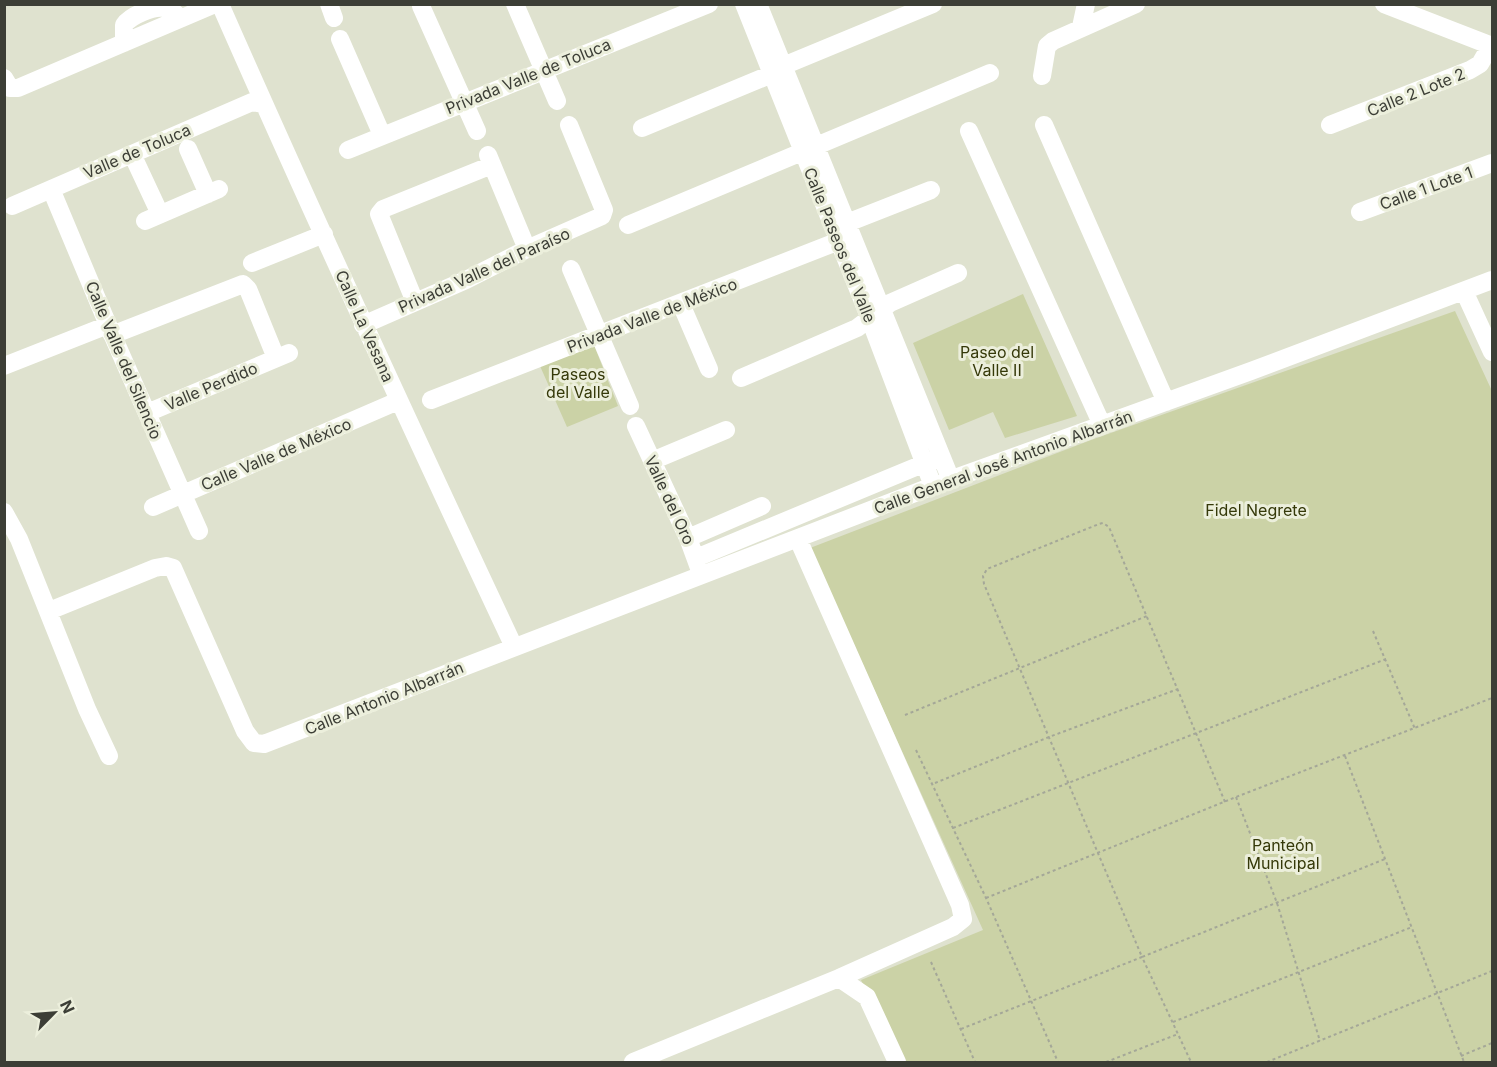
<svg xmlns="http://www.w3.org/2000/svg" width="1497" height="1067" font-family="Inter,sans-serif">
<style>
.green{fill:#cbd2a6}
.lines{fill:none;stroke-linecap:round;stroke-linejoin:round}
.path{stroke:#a4a798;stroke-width:2;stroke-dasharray:3 3;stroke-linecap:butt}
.minor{stroke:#fff;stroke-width:18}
.labels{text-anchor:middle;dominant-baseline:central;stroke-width:6;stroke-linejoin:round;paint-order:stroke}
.street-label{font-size:16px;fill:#3c3e36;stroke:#ecefdc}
.park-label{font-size:16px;fill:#353909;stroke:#ecefdc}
</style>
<rect width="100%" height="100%" fill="#dfe2cf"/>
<!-- green -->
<path class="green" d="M1023 294 1077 416 1005 438 993 412 949 430 913 343Z
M1455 311 1492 391V1062H901L861 980 983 930 810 548 1091 440Z
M594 345 618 406 567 427 540 366Z"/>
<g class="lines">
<!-- path -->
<path class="path" d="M1373 631 1415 729
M905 715 1147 616
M916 750 986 898 1058 1062
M1345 756 1464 1062
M935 783 1049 737 1178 689
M1236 797 1277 903 1320 1041
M1225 802 1109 527 1103 523 1099 524 987 569 983 576 984 584 1142 957 1385 859
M953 828 1386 659
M986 898 1236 797 1492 698
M931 962 975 1062
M1173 1022 1412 927
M961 1029 1142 957 1191 1062
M1461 1056 1492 1043
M1106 1062 1178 1034
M1267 1062 1492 971"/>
<!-- minor -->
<path class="minor" d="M220 4C315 220 414 434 514 647
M329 4 334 18
M515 4 557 101
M744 4 866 309 933 486
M758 4 951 480
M1384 4 1492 46
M421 6 477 131
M1081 27 1086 4
M340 39 382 135
M124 43V25C130 16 153 6 164 8 171 9 176 14 181 18
M783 66 933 4
M1042 76 1047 46 1053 41 1136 4
M4 78 10 88H18L215 4
M1044 125 1166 402
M1330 125 1470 70 1480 64 1491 45
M642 128 772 74
M969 131 1102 425
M188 149 208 194
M348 150 709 4
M132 154 160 214
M488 155 527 249
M51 189 108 325 199 531
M12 206 252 102 264 104
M1360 212 1492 163
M145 221 219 189
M847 223 931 190
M628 225 990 73
M252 263 324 234
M571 269 630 406
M1464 291 1492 352
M415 302 379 214 383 209 492 165
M681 304 709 369
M363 325 466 280 527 249 602 216 604 210 569 125
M112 335 243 284 248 289 276 358
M4 366 108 325
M741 378 857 328 890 303 958 273
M431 400 839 241
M147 413 289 353
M636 426 688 538 699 568
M652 461 726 430
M153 507 398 401
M4 512 19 539 87 709 109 756
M688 538 762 506
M696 558 935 459
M49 611 155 568 166 566 173 568 245 731 254 743 264 744 933 486 1251 371 1492 280
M839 978 867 997 897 1062
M633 1062 839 978 953 927 963 919 960 905 798 539"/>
</g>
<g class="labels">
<!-- street labels -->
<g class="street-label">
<text transform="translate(528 76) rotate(-22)">Privada Valle de Toluca</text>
<text transform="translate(1416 92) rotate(-22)">Calle 2 Lote 2</text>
<text transform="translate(137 151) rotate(-23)">Valle de Toluca</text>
<text transform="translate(1426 188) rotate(-20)">Calle 1 Lote 1</text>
<text transform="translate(840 245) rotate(68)">Calle Paseos del Valle</text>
<text transform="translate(484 270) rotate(-24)">Privada Valle del Paraíso</text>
<text transform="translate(652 315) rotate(-21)">Privada Valle de México</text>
<text transform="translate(365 326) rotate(66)">Calle La Vesana</text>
<text transform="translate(124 360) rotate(67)">Calle Valle del Silencio</text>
<text transform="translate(211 386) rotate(-23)">Valle Perdido</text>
<text transform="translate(276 454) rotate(-23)">Calle Valle de México</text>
<text transform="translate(1003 462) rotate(-20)">Calle General José Antonio Albarrán</text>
<text transform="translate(670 500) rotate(65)">Valle del Oro</text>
<text transform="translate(384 698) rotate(-22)">Calle Antonio Albarrán</text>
</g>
<!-- park labels -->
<g class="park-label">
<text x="997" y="352">Paseo del<tspan x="997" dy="18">Valle II</tspan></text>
<text x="578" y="374">Paseos<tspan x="578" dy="18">del Valle</tspan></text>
<text x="1256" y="510">Fidel Negrete</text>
<text x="1283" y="845">Panteón<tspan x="1283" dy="18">Municipal</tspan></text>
</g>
</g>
<!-- border -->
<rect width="1497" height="1067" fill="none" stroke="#3c3e36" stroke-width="12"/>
<!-- north arrow -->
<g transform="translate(54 1013) rotate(65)" stroke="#ecefdc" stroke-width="4.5" paint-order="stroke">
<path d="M0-4.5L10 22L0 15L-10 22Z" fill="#3c3e36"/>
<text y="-9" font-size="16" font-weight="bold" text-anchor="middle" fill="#3c3e36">N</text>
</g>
</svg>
